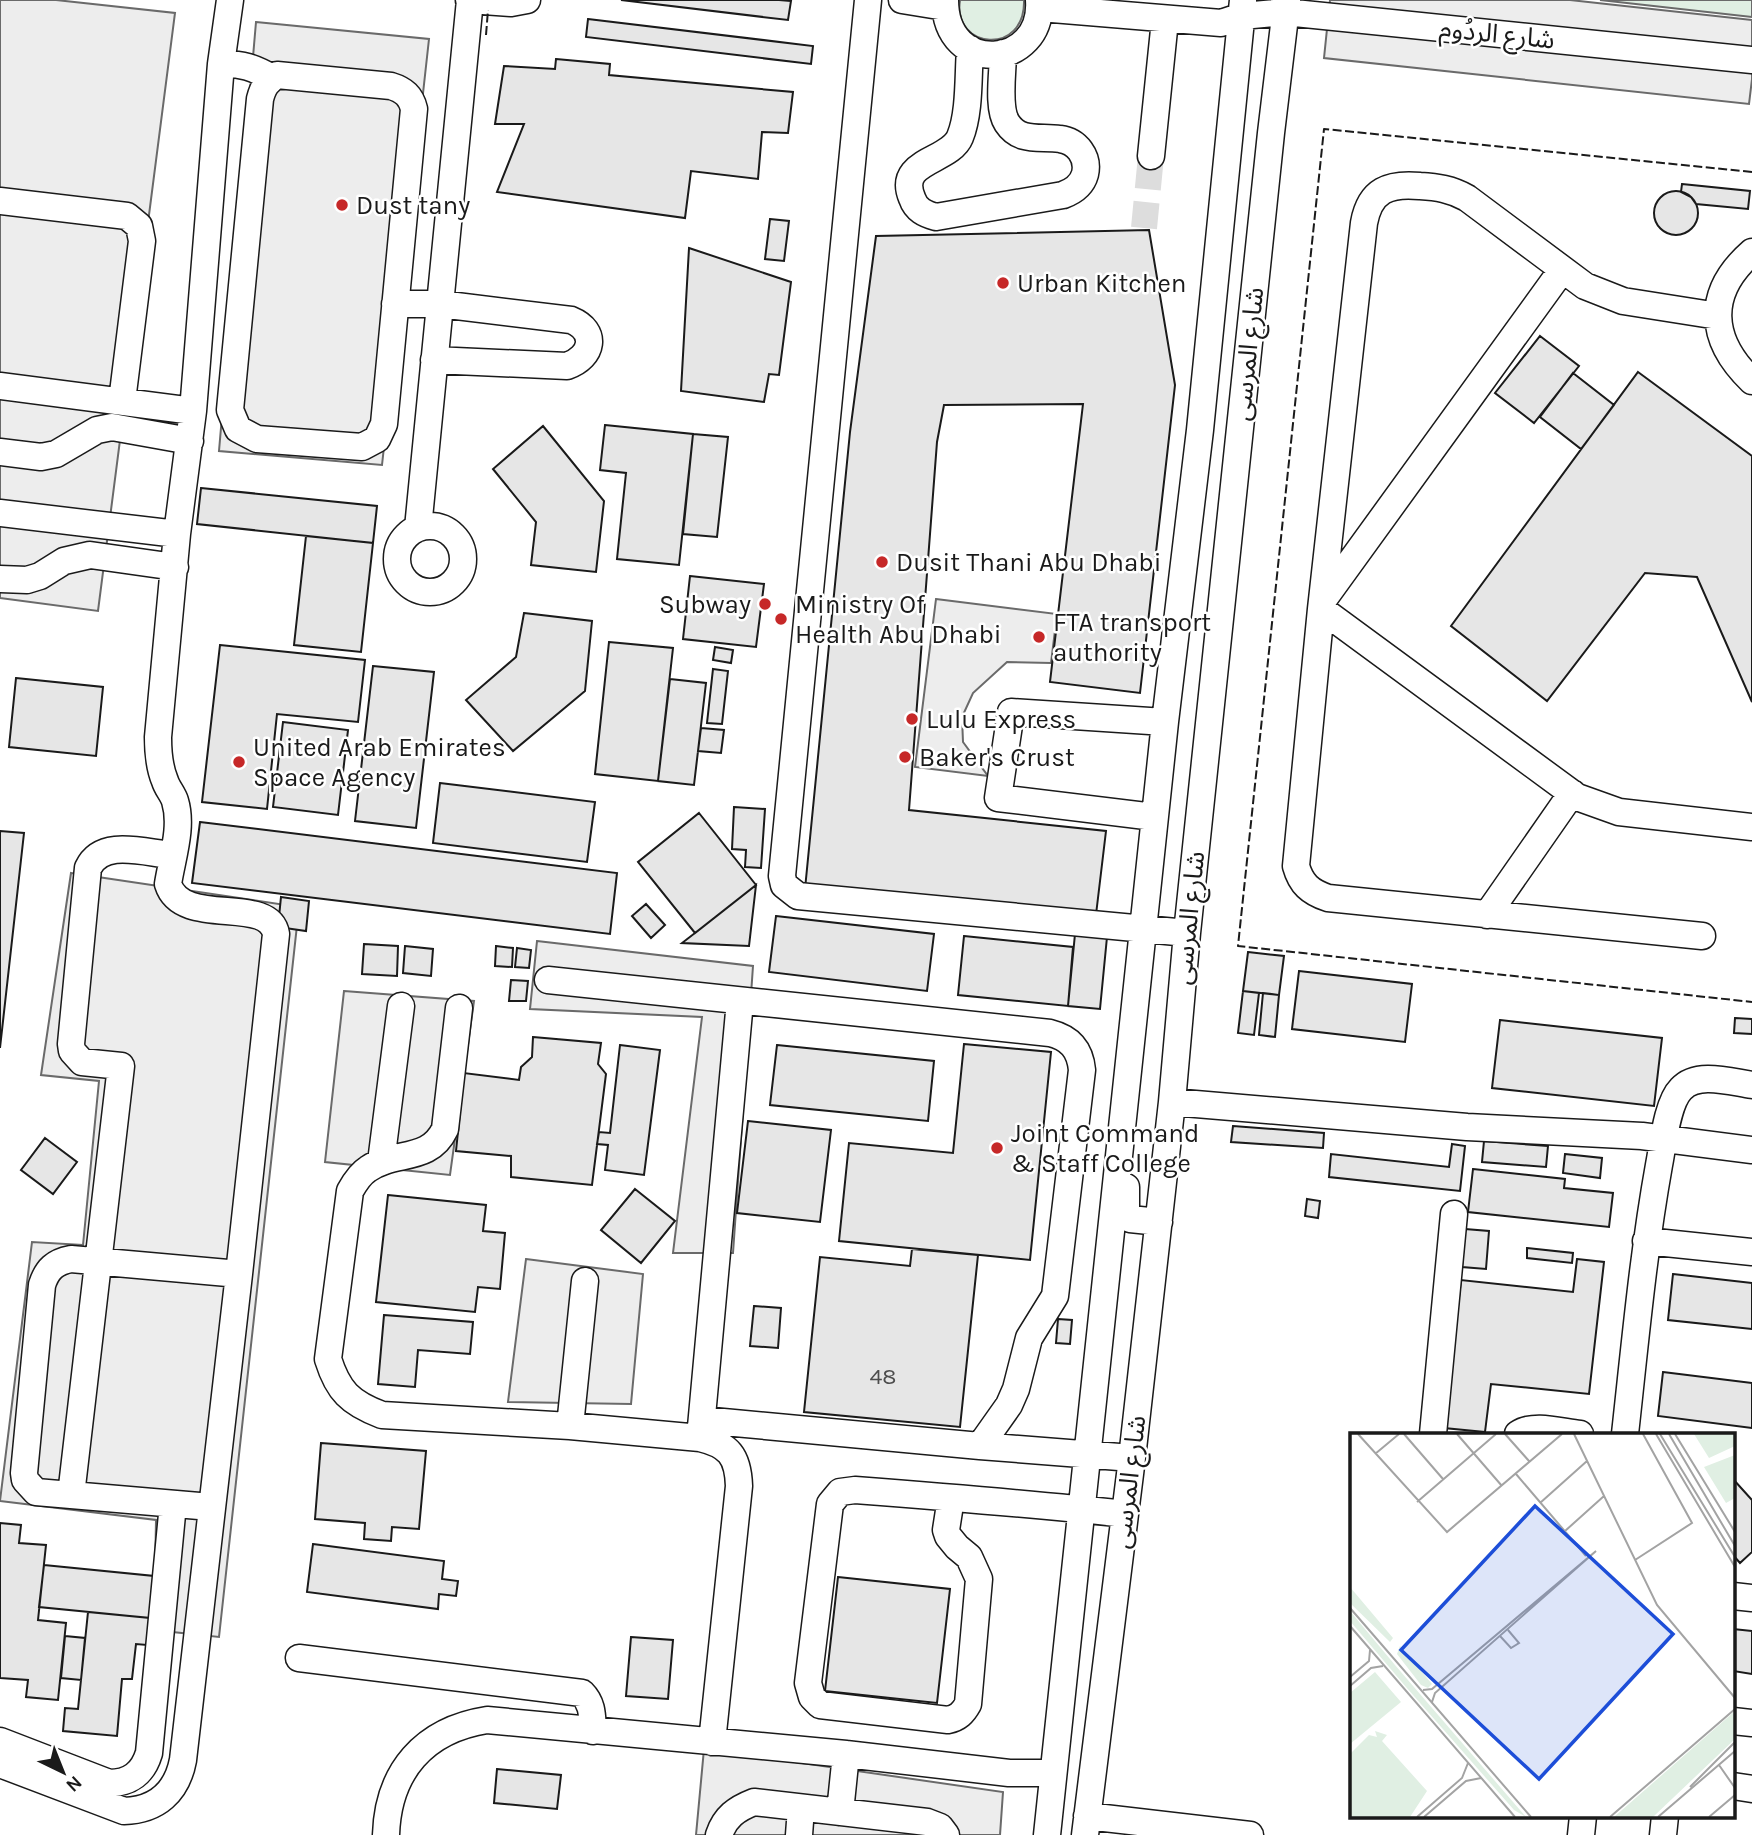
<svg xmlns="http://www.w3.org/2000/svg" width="1752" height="1835" font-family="Karla,'Noto Sans Arabic',sans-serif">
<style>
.green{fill:#e0efe3;stroke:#6a6a6a;stroke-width:2}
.parking{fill:#ededed;stroke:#6a6a6a;stroke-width:2}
.building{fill:#e6e6e6;stroke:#1a1a1a;stroke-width:2}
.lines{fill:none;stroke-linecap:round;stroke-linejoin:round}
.minor-tunnel{stroke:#ddd;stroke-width:26;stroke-dasharray:26 13;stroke-linecap:butt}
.minor-casing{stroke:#1a1a1a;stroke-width:29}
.minor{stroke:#fff;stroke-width:26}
.fence{stroke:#1a1a1a;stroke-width:2;stroke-dasharray:9 3.5;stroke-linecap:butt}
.poi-dot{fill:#c62828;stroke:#fff;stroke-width:2.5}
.labels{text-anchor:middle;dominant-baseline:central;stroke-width:5;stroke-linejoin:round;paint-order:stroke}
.number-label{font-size:23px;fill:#4d4d4d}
.street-label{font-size:26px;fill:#1a1a1a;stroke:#fff}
.poi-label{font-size:26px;fill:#1a1a1a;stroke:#fff;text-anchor:start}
.inset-road{fill:none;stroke:#a3a3a3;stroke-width:2}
.view{fill:#1d4ed8;fill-opacity:0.15;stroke:#1d4ed8;stroke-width:3.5}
.inset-edge{fill:none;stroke:#1a1a1a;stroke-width:3.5}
</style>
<rect width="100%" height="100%" fill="#fff"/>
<!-- green -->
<path class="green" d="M960 0H1024C1026 56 952 50 960 0Z
M1600 0H1752V17Z"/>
<!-- parking -->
<path class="parking" d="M0 0H56L175 13 98 611 0 598Z
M1330 0H1570L1752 20V79L1749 104 1324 58Z
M256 22 429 39 382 465 219 451Z
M936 599 1057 614 1051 663 1007 662 973 693 962 717 963 742 988 776 915 767Z
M71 873 299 907 219 1637 154 1630 156 1520 0 1501 32 1242 83 1245 99 1081 41 1075Z
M537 941 753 966 733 1253H673L702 1017 530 1009Z
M344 991 474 1001 450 1175 325 1162Z
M526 1259 643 1274 631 1404 508 1402Z
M704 1749 1003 1792 1000 1835H696Z"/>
<!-- building -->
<path class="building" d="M621 0H779L791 1 788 20Z
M588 19 813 46 811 64 586 37Z
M556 59 610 64 609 75 793 92 788 133 762 132 758 179 691 171 685 218 497 192 524 124H495L504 66 555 69Z
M1682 184 1750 191 1748 209 1696 204 1691 197 1681 192Z
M1654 213a22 22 0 1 1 44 0a22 22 0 1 1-44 0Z
M770 219 789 221 784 261 765 259Z
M1149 230 1175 385 1140 693 1050 682 1083 404 944 405 937 442 909 810 1106 831 1095 923 805 889 850 432 876 236Z
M689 248 791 282 779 375 769 374 764 402 681 391Z
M1540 336 1579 366 1534 423 1495 393Z
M1638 372 1752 456V702L1697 577 1645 573 1547 701 1451 626Z
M1573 373 1614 405 1581 449 1540 417Z
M605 425 693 434 679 565 617 559 626 473 600 470Z
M543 426 604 501 596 572 531 565 536 522 493 469Z
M693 434 728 437 717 537 683 534Z
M201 488 377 506 373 543 197 524Z
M306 536 373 543 361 652 294 645Z
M690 576 764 584 756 647 683 639Z
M524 613 592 621 585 691 513 751 466 700 516 657Z
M609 642 673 648 658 781 595 774Z
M220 645 365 660 358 722 277 714 267 809 202 802Z
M715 647 733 650 731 663 713 660Z
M373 666 434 672 416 828 355 821Z
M713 669 728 671 722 724 707 723Z
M16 678 103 687 96 756 9 747Z
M670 679 706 683 694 785 658 781Z
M283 722 348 730 338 815 273 807Z
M701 728 724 730 721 753 698 751Z
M440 783 595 802 587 862 433 843Z
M734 807 765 809 761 868 745 867 746 850 732 849Z
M699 813 756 885 695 933 638 862Z
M200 822 617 873 610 934 192 883Z
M0 831 24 833 0 1048Z
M756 885 749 946 682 943 695 933Z
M281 897 309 901 306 931 278 927Z
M646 904 665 925 651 938 632 916Z
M776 916 934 934 927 991 769 972Z
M1075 934 1107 937 1100 1009 1068 1006Z
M964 936 1073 947 1068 1006 958 995Z
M364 944 398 946 397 976 362 974Z
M405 946 433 949 431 976 403 973Z
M496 946 513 948 512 967 495 966Z
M517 948 531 950 529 968 515 967Z
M1248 952 1284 956 1279 995 1243 991Z
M1299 971 1412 984 1405 1042 1292 1029Z
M511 980 528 981 526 1001H509Z
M1243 991 1259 993 1254 1035 1238 1033Z
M1263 993 1279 995 1275 1037 1259 1035Z
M1735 1018 1752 1019V1034L1734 1033Z
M1500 1020 1662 1038 1654 1106 1492 1088Z
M533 1037 601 1043 598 1064 606 1074 592 1185 511 1177V1156L456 1151 464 1073 519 1080 521 1067 532 1057Z
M964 1044 1051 1052 1030 1260 839 1241 849 1143 953 1153Z
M620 1045 660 1050 644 1175 605 1170 608 1145 597 1144 599 1132 610 1133Z
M777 1045 934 1061 928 1121 770 1105Z
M748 1121 831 1130 820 1222 737 1213Z
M1233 1126 1324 1133 1323 1148 1231 1142Z
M45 1138 77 1162 53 1194 21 1170Z
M1484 1141 1548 1146 1546 1167 1482 1162Z
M1452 1144 1465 1146 1460 1191 1329 1177 1331 1154 1449 1167Z
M1565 1154 1602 1158 1600 1178 1563 1173Z
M1473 1169 1565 1179 1564 1188 1613 1193 1609 1227 1468 1212Z
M635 1189 675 1221 641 1263 601 1230Z
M388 1195 486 1205 483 1231 505 1233 500 1289 478 1287 475 1312 376 1302Z
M1307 1199 1320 1201 1318 1218 1305 1216Z
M1465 1229 1489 1231 1486 1269 1462 1267Z
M1527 1248 1573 1253 1572 1263 1527 1258Z
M912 1249 978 1255 960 1427 804 1412 820 1257 910 1266Z
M1577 1259 1604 1262 1589 1394 1491 1384 1485 1432 1444 1428 1461 1280 1573 1292Z
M1673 1274 1752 1283V1329L1668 1320Z
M754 1306 781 1308 778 1348 750 1346Z
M384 1315 473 1322 470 1354 418 1350 415 1387 378 1384Z
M1058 1319 1072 1320 1070 1344 1056 1343Z
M1663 1372 1752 1383V1428L1658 1416Z
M321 1443 426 1451 419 1529 392 1527 391 1541 364 1539 365 1523 315 1519Z
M1733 1479 1752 1500V1552L1740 1563 1733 1555Z
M0 1523 21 1525 19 1543 46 1545 38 1620 66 1623 58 1700 26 1697 28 1680 0 1678Z
M313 1544 444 1561 442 1579 458 1581 456 1596 439 1594 438 1609 307 1592Z
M44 1565 154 1576 150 1618 39 1607Z
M838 1577 950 1589 937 1703 825 1691Z
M88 1612 150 1618 147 1645 136 1644 132 1679H122L117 1736 63 1731 65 1708 78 1709Z
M1733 1629 1752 1631V1674L1733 1671Z
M65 1636 85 1638 81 1680 61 1678Z
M631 1637 673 1640 668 1699 626 1696Z
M497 1769 561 1775 557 1809 494 1803Z"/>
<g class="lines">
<!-- minor-tunnel -->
<path class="minor-tunnel" d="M1144 228 1151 156"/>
<defs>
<path id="minor" d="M469 0 511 3 527 0
M868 0 782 876 784 885 798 896 1187 933
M902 0 945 7
M945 0C945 77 1044 69 1039 0
M1040 8 1221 23 1242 16 1285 12 1752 60
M970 49C968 75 970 113 960 137 950 162 896 160 912 198 916 210 925 214 936 217L1063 195C1074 191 1082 185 1085 174 1089 157 1077 141 1060 139 1040 136 1020 143 1007 123 997 108 1003 72 1003 53
M221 64C241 63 255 68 272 78
M277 75 391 86C404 90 411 96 414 109L384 424 377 439 362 447 257 439 238 429 230 410 260 99C263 87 267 81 277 75Z
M1151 156 1165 20
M0 201 127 216 139 226 142 241 122 401
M1752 252C1705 293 1709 340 1752 381
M395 304H440L571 320C598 331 593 357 567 366L434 360
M0 386 193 411
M0 452 41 457 56 454 97 430 112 427 190 441
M0 513 177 534
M397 559a33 33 0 1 1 66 0a33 33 0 1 1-66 0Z
M418 528 470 0
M0 579 27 580 40 576 64 561 90 555 175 567
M1323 600 1562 270
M1321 609 1577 797 1619 812 1752 827
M1154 817 998 798 1011 712 1165 722
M1487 915 1572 793
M1702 936 1328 898C1310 892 1301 884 1296 866L1321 609 1364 223C1370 190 1389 183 1420 186 1437 187 1451 189 1467 198L1585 286 1623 301 1718 316
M548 980 1050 1033C1070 1038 1080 1049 1082 1070L1055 1296 1029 1338 1016 1389 1009 1405 980 1446
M459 1008 445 1129C429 1163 395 1150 368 1169 360 1174 355 1182 350 1191L328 1359C338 1391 350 1403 382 1415L570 1426 700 1438C729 1445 738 1456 739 1486L712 1742
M1172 1102 1467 1127 1642 1136 1752 1150
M381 1162 401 1006
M1126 1187V1214L1130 1219 1159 1222
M1646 1241 1752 1252
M702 1420 980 1446 1132 1458
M570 1426 585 1281
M1433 1434 1454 1214
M1518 1434C1534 1423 1561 1432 1580 1434
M1625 1434C1635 1344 1643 1254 1659 1165 1663 1145 1667 1103 1681 1089 1697 1071 1731 1082 1752 1085
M700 1438 740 1001
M71 1495 121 1066 82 1062 72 1051 71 1044 88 868C102 838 145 853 172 855
M951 1498 946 1530 948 1536 957 1547 969 1557 979 1579 968 1704C963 1713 958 1718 948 1720L820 1705 812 1697 808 1683 830 1504 840 1492 855 1490C945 1497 1035 1504 1125 1514
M211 1507 36 1492 25 1480 24 1473 42 1285C47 1269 55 1262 71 1259L239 1274
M1733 1596 1752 1598
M299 1658 582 1693C593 1704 592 1716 593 1731
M1733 1721 1752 1723
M0 1741 109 1783C130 1783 143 1773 149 1753L173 1504
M0 1764 124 1811C157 1810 177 1792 183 1760L239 1274 276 934C269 894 182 929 168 884 172 858 183 827 175 801 173 794 167 788 165 781 159 767 158 752 158 737L177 534 193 411 221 64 230 0
M1733 1786 1752 1789
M840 1812 846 1754
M1087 1816 1250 1835
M386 1835C388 1771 424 1730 487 1720L846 1754 1009 1773H1052
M719 1835C725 1817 736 1809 754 1802L927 1822 940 1827 946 1835
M799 1835 801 1808
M1047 1835 1165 722 1200 430 1243 0
M1085 1835 1132 1458 1172 1102 1187 933 1271 133 1287 0
M1581 1835 1583 1816
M1663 1835 1665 1816"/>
</defs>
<!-- minor casing -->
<use href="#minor" class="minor-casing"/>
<!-- minor -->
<use href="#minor" class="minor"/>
<!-- fence -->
<path class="fence" d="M486 35 488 10
M1752 172 1324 129 1238 946 1752 1002"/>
</g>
<!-- markers -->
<g class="poi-dot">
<circle cx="342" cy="205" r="7"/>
<circle cx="1003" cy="283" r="7"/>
<circle cx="882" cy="562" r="7"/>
<circle cx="765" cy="604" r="7"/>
<circle cx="781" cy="619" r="7"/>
<circle cx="1039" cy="637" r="7"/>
<circle cx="912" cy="719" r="7"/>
<circle cx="905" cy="757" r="7"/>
<circle cx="239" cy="762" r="7"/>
<circle cx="997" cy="1148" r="7"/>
</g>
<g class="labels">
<!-- number labels -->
<g class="number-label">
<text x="883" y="1376">48</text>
</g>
<!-- street labels -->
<g class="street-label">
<text transform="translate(1497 34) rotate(6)">شارع الردُوم</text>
<text transform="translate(1248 354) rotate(-84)">شارع المرسى</text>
<text transform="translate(1189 918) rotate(-84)">شارع المرسى</text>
<text transform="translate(1129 1482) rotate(-83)">شارع المرسى</text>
</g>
<!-- poi labels -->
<g class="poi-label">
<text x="356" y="205">Dust tany</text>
<text x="1017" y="283">Urban Kitchen</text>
<text x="896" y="562">Dusit Thani Abu Dhabi</text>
<text x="751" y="604" text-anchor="end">Subway</text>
<text x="795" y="604">Ministry Of<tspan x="795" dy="30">Health Abu Dhabi</tspan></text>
<text x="1053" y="622">FTA transport<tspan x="1053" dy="30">authority</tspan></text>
<text x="926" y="719">Lulu Express</text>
<text x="253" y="747">United Arab Emirates<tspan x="253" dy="30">Space Agency</tspan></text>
<text x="919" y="757">Baker's Crust</text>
<text x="1011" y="1133">Joint Command<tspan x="1011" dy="30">&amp; Staff College</tspan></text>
</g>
</g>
<!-- overview -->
<g transform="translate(1350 1433)">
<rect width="385" height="385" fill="#fff"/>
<path d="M344 1H385V13L359 25ZM385 22V65L376 70 354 34ZM0 154 43 205 40 209 0 170ZM0 178 45 232 176 384 164 377 56 254 0 188ZM50 213 82 251 78 255 71 252 47 221ZM25 239 51 269 0 311V260ZM385 278V306L303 384H264ZM25 298 37 302 32 308 77 358 60 384H0V321L19 302 27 304Z" fill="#e0efe3"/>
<path class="inset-road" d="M8 1 97 99 212 1M54 1 93 46M107 1 152 53M155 1 179 28M224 1 307 172 385 265M306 1 385 134M310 1 385 124M319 1 385 113M325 1 385 99M25 21 49 1M166 41 236 123M67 69 146 1M190 70 237 28M215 98 254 63M285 127 342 90 293 1M0 175 181 384M0 193 165 384M150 203 161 215 169 210 158 197M0 244 19 228 20 217M0 253 21 235 33 233M73 257 82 256 246 118 85 260 82 269M369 332 385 355M340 354 385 309M67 384 112 345 118 330M74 384 116 348 131 345M260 384 385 276M308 384 385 318M359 384 385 362"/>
<path class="view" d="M185 73 323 201 189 346 51 217Z"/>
<rect width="385" height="385" class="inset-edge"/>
</g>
<!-- north arrow -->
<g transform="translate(63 1772) rotate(137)" stroke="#ffffff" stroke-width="5" paint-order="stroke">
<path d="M0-5L12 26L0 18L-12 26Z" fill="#1a1a1a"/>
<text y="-10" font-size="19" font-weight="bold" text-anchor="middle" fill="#1a1a1a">N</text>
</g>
</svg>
